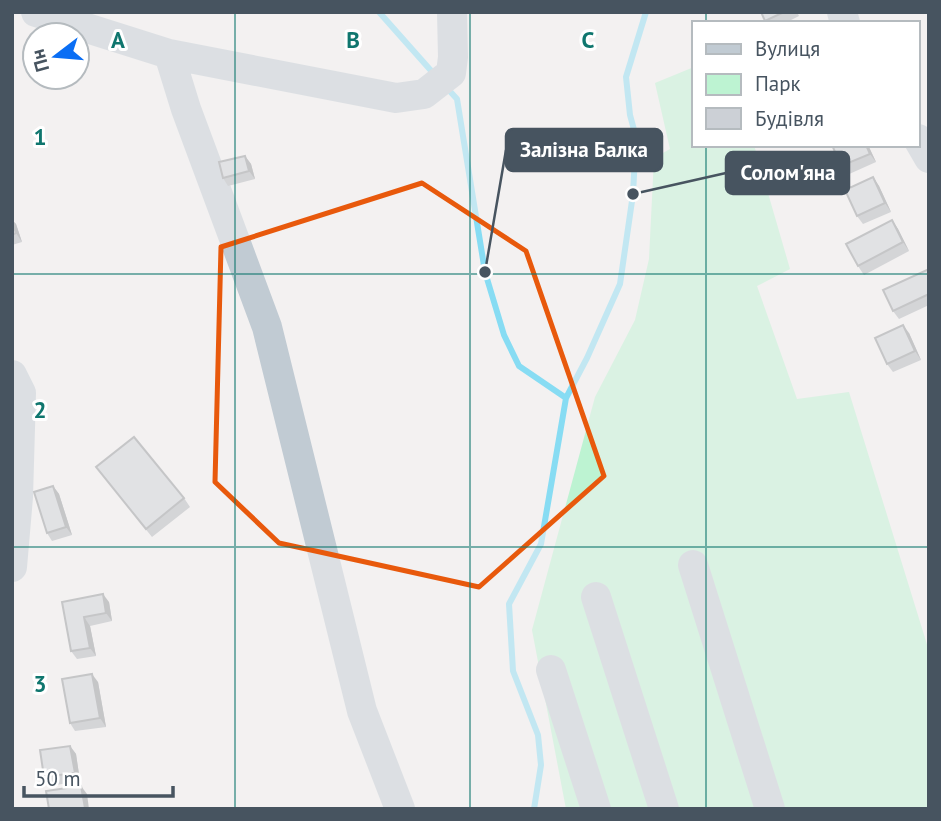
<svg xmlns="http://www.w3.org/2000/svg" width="941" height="821" font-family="'PT Sans',sans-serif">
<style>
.green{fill:#bdf3d2}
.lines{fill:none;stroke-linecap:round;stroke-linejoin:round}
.stream{stroke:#87dcf3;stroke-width:6}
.minor{stroke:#c1cbd3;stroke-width:30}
.wall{fill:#afb3b8}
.shaded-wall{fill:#8f9296}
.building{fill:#ccd0d6;stroke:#8f9296;stroke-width:2}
.marked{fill:none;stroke:#e8590c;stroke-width:5;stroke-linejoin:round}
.grid{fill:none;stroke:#0f766e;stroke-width:2;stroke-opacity:0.55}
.grid-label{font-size:23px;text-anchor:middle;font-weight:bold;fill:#0f766e;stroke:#fff;stroke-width:6;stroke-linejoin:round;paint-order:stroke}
.leader{fill:none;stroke:#475460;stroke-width:2.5}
.callout-dot{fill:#475460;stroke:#fff;stroke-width:2.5}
.callout{fill:#475460;stroke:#475460;stroke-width:2.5}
.callout-label{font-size:21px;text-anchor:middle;font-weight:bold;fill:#fff}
</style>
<rect width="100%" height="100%" fill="#f3f1f1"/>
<!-- green -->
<path class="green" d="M694 67V145H754L790 269 757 286 797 399 849 392 929 651V809H566L532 630 595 397 635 320 649 259 654 158 670 149 655 83Z"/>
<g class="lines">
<!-- stream -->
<path class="stream" d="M379 12 434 74
M446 87 457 99 485 272 504 335 519 366 566 398
M534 809 541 765 538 735 513 671 509 604 541 544 566 398 587 358 620 284 633 194 636 137 630 115 626 77 646 12"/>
<!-- minor -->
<path class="minor" d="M36 12 169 54 396 98 424 94 451 73 453 57 452 12
M842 12 845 23
M169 54 186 109 267 327 362 711 400 809
M918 139 929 158
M12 375 21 393 18 497 12 567
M693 565 770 809
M596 597 664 809
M551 670 596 809"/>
</g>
<!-- wall -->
<path class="wall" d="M761 12H797L799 16 785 23H766Z
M832 145H868L876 162 847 175 841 166Z
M245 156 251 164 255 179 228 186 223 178Z
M873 177 879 186 891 212 863 224 857 216Z
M12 220 16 224 22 242 12 245Z
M892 220 898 229 909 251 864 275 858 266Z
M929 269V305L899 319 893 311Z
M909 333 921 360 893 372 887 364Z
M96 467 184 498 190 507 152 537Z
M53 486 59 494 72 535 52 541 47 533Z
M62 602H109L112 621 90 626 96 656 77 659 71 651Z
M98 682 106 727 75 731 70 723Z
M70 746 76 754 80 781 50 786 44 777Z"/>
<!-- shaded-wall -->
<path class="shaded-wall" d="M866 145H868L876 162 870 154Z
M245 156 251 164 255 179 249 171Z
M873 177 879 186 891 212 885 203Z
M12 220 16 224 22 242 16 233 12 223Z
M892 220 898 229 909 251 903 242Z
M903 325 909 333 921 360 915 351Z
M53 486 59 494 72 535 66 527Z
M103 594 109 602 112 621 106 613Z
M84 617 90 626 96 656 90 648Z
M92 674 98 682 106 727 100 718Z
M70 746 76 754 80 781 75 773Z
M81 786 87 794 89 809H85Z"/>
<!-- building -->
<path class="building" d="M761 12H784L765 21Z
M832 145H866L870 154 841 166Z
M245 156 249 171 223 178 219 162Z
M873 177 885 203 857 216 845 190Z
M892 220 903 242 858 266 846 244Z
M12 223 16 233 12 235Z
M929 269V294L893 311 883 290Z
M903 325 915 351 887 364 875 338Z
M134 437 184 498 146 529 96 467Z
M53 486 66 527 47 533 34 492Z
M103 594 106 613 84 617 90 648 71 651 62 602Z
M92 674 100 718 70 723 62 679Z
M70 746 75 773 44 777 40 750Z
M81 786 85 808 49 809 46 791Z"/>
<!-- marked area -->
<path d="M0 0H941V821H0ZM422 183 526 251 604 476 479 587 279 543 215 482 221 247Z" fill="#f3f1f1" fill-opacity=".55" fill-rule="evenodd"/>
<path class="marked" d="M422 183 526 251 604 476 479 587 279 543 215 482 221 247Z"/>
<!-- grid -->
<path class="grid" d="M235 12V809M470 12V809M706 12V23M706 145V809M12 274H929M12 547H929"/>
<g class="grid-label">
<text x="118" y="48">A</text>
<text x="353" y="48">B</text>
<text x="588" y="48">C</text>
<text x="40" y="145">1</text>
<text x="40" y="418">2</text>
<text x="40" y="692">3</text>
</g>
<!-- callouts -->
<path class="leader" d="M485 272L506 150M633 194L726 173"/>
<g class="callout-dot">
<circle cx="485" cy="272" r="7"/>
<circle cx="633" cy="194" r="7"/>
</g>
<g class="callout">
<rect x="506" y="129" width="156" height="42" rx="7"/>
<rect x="726" y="152" width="123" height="42" rx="7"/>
</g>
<g class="callout-label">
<text x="584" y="157">Залізна Балка</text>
<text x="788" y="180">Солом'яна</text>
</g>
<!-- border -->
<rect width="941" height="821" fill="none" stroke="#475460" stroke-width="28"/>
<!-- legend -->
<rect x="692" y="21" width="228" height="126" fill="#ffffff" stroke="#b5bbbf" stroke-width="2"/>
<rect x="706" y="44" width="35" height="10" fill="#c1cbd3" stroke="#b5bbbf" stroke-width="2"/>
<text x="755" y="56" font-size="21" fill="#475460">Вулиця</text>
<rect x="706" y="74" width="35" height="21" fill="#bdf3d2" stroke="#b5bbbf" stroke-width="2"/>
<text x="755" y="91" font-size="21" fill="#475460">Парк</text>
<rect x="706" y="108" width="35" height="21" fill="#ccd0d6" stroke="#b5bbbf" stroke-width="2"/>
<text x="755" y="126" font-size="21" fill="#475460">Будівля</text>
<!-- north arrow -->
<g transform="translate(56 56) rotate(254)"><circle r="33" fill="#ffffff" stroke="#b5bbbf" stroke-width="2"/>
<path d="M0-5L12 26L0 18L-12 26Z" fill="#0a6ef4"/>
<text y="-10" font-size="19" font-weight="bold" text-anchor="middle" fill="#475460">Пн</text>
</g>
<!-- scale -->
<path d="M24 786v10h149v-10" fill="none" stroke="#475460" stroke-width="3.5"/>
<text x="35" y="786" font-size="21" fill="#475460" stroke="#ffffff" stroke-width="5" paint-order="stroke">50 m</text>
</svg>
